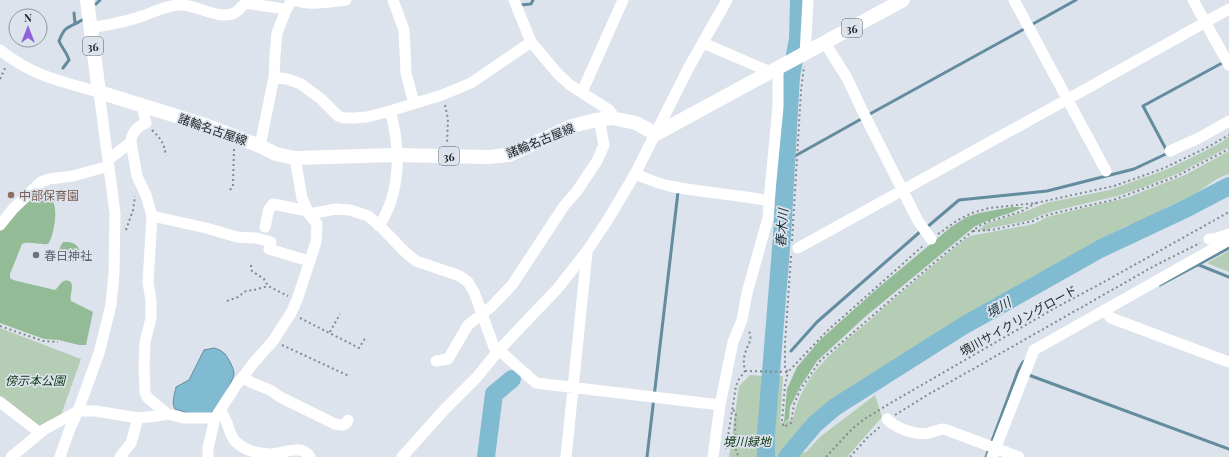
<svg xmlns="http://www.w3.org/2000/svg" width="1229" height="457" font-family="'Playfair Display','Noto Sans JP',serif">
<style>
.green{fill:#b4cdb4}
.forest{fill:#93bb95}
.water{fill:#81bbd2;stroke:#638d9e}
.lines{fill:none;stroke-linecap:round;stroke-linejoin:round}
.stream{stroke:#638d9e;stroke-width:3}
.river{stroke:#81bbd2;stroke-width:18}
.path{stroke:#84898f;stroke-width:2;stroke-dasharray:2 3;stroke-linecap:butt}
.minor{stroke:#fff;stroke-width:11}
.major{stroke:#fff;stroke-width:14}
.education-dot{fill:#8d6e63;stroke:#dce3ec;stroke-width:1.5}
.worship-dot{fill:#6b7280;stroke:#dce3ec;stroke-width:1.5}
.labels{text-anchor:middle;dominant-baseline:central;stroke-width:3.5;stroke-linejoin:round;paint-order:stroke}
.shield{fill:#dce3ec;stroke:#575b60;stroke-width:1}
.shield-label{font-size:11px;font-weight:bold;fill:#1e2124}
.street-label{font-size:12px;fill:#1e2124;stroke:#dce3ec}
.education-label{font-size:12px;fill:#785e54;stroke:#dce3ec;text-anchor:start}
.worship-label{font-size:12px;fill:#5b616d;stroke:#dce3ec;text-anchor:start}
.park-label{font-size:12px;font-style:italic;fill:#08340f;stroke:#dce3ec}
.water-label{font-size:13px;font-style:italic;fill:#15323d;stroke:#dce3ec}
</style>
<rect width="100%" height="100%" fill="#dce3ec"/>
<!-- green -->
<path class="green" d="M1229 136V147L1179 173 1144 187 1117 196 1058 210 1041 215 1031 220 991 228 987 231 979 230 985 224 1024 212 1046 203 1110 190 1157 173 1170 168 1205 151 1222 142Z
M1229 151V174C1217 177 1207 186 1197 193 1189 198 1180 201 1171 205 1157 213 1142 223 1126 226L1049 269 1030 278 1022 286 1009 295 972 315 909 352 831 403 793 440 786 453 782 457H769L774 376H783L780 423 793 419C796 403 804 386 814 373 829 353 850 337 869 321 900 293 932 266 964 240L970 236 1034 224 1047 217 1129 197 1185 175Z
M1229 251V272L1207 263Z
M0 328 81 359 60 418 48 421 38 427 0 398Z
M750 375 766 376 761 457H729L739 386Z
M875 395 882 417 847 457H797L800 453 806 452 820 437Z"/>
<!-- forest -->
<path class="forest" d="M38 189C43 193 50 197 53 202 58 210 54 236 48 244 39 245 30 241 22 244L10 274V278L13 280 55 290C61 285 62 277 71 282 74 289 69 295 71 301L93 312 86 345H79L59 340 44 339 0 323V230Z
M1012 207H1024C1008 215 990 218 974 227L866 316 817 361 800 387 790 407 789 419 784 422 787 389 797 367 820 340 878 288 951 227 967 217 979 213Z
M63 242C69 242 76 242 79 249 87 268 46 267 63 242Z"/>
<!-- water -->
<path class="water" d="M214 348C218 349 222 351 225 354 228 358 234 368 234 374 233 382 217 408 211 414L195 415 175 409C171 403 175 393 176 387L189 380 204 350Z"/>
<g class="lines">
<!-- stream -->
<path class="stream" d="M519 3 520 5 531 4 533 0
M96 4 100 0
M74 13 75 23
M1031 25 1076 0
M63 68 69 60C67 53 62 48 59 41 66 23 69 29 82 20
M868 115 1026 28
M786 161 863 118
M926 228 959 200 1047 191 1134 169 1168 153 1143 106 1224 62
M1199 265 1229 277
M1160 285 1229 248
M791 351 817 322 921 231
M1026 374 1229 449
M647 457 678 192
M986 457 1018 371 1023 362 1026 360"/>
<!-- river -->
<path class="river" d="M486 457 494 394 512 379
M766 457V434L782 236 791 76 798 39 799 0
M787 457 815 424 835 407 963 326 1100 249 1187 208 1229 186"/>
<!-- path -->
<path class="path" d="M0 79 6 66
M445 105 448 119 447 144
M152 130C161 139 164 143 166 156
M230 190 233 186 234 148
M126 230 133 210 135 196
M973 231 992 230 1033 221 1041 217 1055 213 1113 200 1175 177 1229 149
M938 234 958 220 972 213 989 208 1036 203 1114 186 1137 178 1164 168 1206 148 1229 135
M792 241 801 91 804 66
M791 256 785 343V369L788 372 785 385 782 421 784 427 791 423 794 404 800 390 820 361 929 267 979 226 987 222 1020 212 1036 203
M251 265V269L252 271 264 279 268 286 288 296
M227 301 238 297 246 291 254 290 268 286
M300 318 359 348 366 337
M0 326 43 341 58 342
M330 332 340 314
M282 345 349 376
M745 371 788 372 827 331 924 245
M733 410 736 413 735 422 736 452 738 455V457
M895 415 929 394 1156 265 1200 243
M726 449 736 386 739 379 745 371C744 365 743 360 745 354 747 344 754 341 748 329
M826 457 852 429 863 420 889 404 1055 308 1102 283 1229 212
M850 457 867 438 881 426"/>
<!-- minor -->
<path class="minor" d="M294 0C308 6 331 2 346 0
M393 0 404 30 406 73 414 103
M514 0 531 42 558 74 570 85 609 110 612 114V118
M1014 0 1106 171
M1193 0 1229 65
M91 28C108 25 126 22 142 16 154 12 167 5 180 5 197 4 220 22 236 12 239 10 242 6 245 3L278 8 286 10
M703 43 766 70 768 74
M825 43 847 78 862 110 918 221 931 239
M0 50C31 75 61 82 99 92L115 213 114 273 111 305 99 353 78 411 69 431 60 457
M805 54 808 0
M274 77 287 79 301 84 321 99 338 116 344 118H354L367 117 390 111 442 95 471 83 531 42
M582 92 623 0
M142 106 146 123C138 126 131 133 131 142L137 176 146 195 152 216 148 282 151 301V318L145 342 144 367 145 392 147 397 167 414 184 418H215
M260 146 274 77 275 55 277 33 286 10 292 0
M1170 151 1201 137 1229 121
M108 160 131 142
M635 174C646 178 658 184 670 186 703 193 736 194 769 201
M309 214 336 209 350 210 368 216 380 226 405 252 416 261 460 276 468 282 474 292 494 347 499 350 536 383 720 405
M152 216 206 228 237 237 256 238 271 242 269 249 309 261
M0 225 13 209 41 182 49 179 73 176 109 166
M379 226C401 192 401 148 390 111
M265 227 269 209 273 204 308 211
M1209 239H1214L1229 234
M798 248 1068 99 1229 9
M1104 310 1111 318 1229 362
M436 361 448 359 468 325 491 307 512 285 564 206 577 191 597 161 604 145 599 119
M243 377 250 382 270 390 280 397 335 424C342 425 345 427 348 420
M0 402 40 433
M220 410C222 413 225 417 226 421 229 427 230 436 235 441 245 451 258 454 272 454 284 453 303 444 310 457
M887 419C895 428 917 436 929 433 935 432 938 429 944 429L1019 457
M11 457 45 429 78 411H96L138 418 157 416 167 414
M120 457 131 443 138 418
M208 457V448L215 418 235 387 255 361 273 341 291 313 297 300 316 242 317 224 309 214 302 198 295 158
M402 457 445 409 477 377 499 350 558 288 587 251 607 221 635 174 689 67 727 0
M566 457 587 252
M713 457 720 405 733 342 742 320 747 293 768 218 769 201 778 107V68
M992 457 1034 350 1229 240"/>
<!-- major -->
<path class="major" d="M87 0 99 92 205 125 260 146 276 154 295 158 396 155 488 157 509 155 572 126 596 120 612 118 636 123 656 134 903 0"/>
</g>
<!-- markers -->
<circle class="education-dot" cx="11" cy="195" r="4"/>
<circle class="worship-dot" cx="36" cy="255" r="4"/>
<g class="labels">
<!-- shield labels -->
<g class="shield">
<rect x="842" y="19" width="20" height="18" rx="3"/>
<rect x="83" y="37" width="20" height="18" rx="3"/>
<rect x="439" y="147" width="20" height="18" rx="3"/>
</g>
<g class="shield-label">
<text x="852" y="28">36</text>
<text x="93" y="46">36</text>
<text x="449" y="156">36</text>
</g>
<!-- street labels -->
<g class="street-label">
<text transform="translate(213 129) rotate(19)">諸輪名古屋線</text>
<text transform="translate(540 140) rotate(-22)">諸輪名古屋線</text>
<text transform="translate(1018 320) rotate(-29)">境川サイクリングロード</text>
</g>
<!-- education labels -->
<g class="education-label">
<text x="19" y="195">中部保育園</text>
</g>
<!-- worship labels -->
<g class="worship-label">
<text x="44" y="255">春日神社</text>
</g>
<!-- park labels -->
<g class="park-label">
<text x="35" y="380">傍示本公園</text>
<text x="747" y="441">境川緑地</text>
</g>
<!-- water labels -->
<g class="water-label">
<text transform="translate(781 228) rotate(-86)">春木川</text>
<text transform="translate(998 307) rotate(-30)">境川</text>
</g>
</g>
<!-- north arrow -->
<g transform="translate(28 28)"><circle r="19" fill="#dce3ec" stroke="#90959c"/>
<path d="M0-3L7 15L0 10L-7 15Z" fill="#8f60da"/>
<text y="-6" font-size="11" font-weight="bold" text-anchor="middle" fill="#1e2124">N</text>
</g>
</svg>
